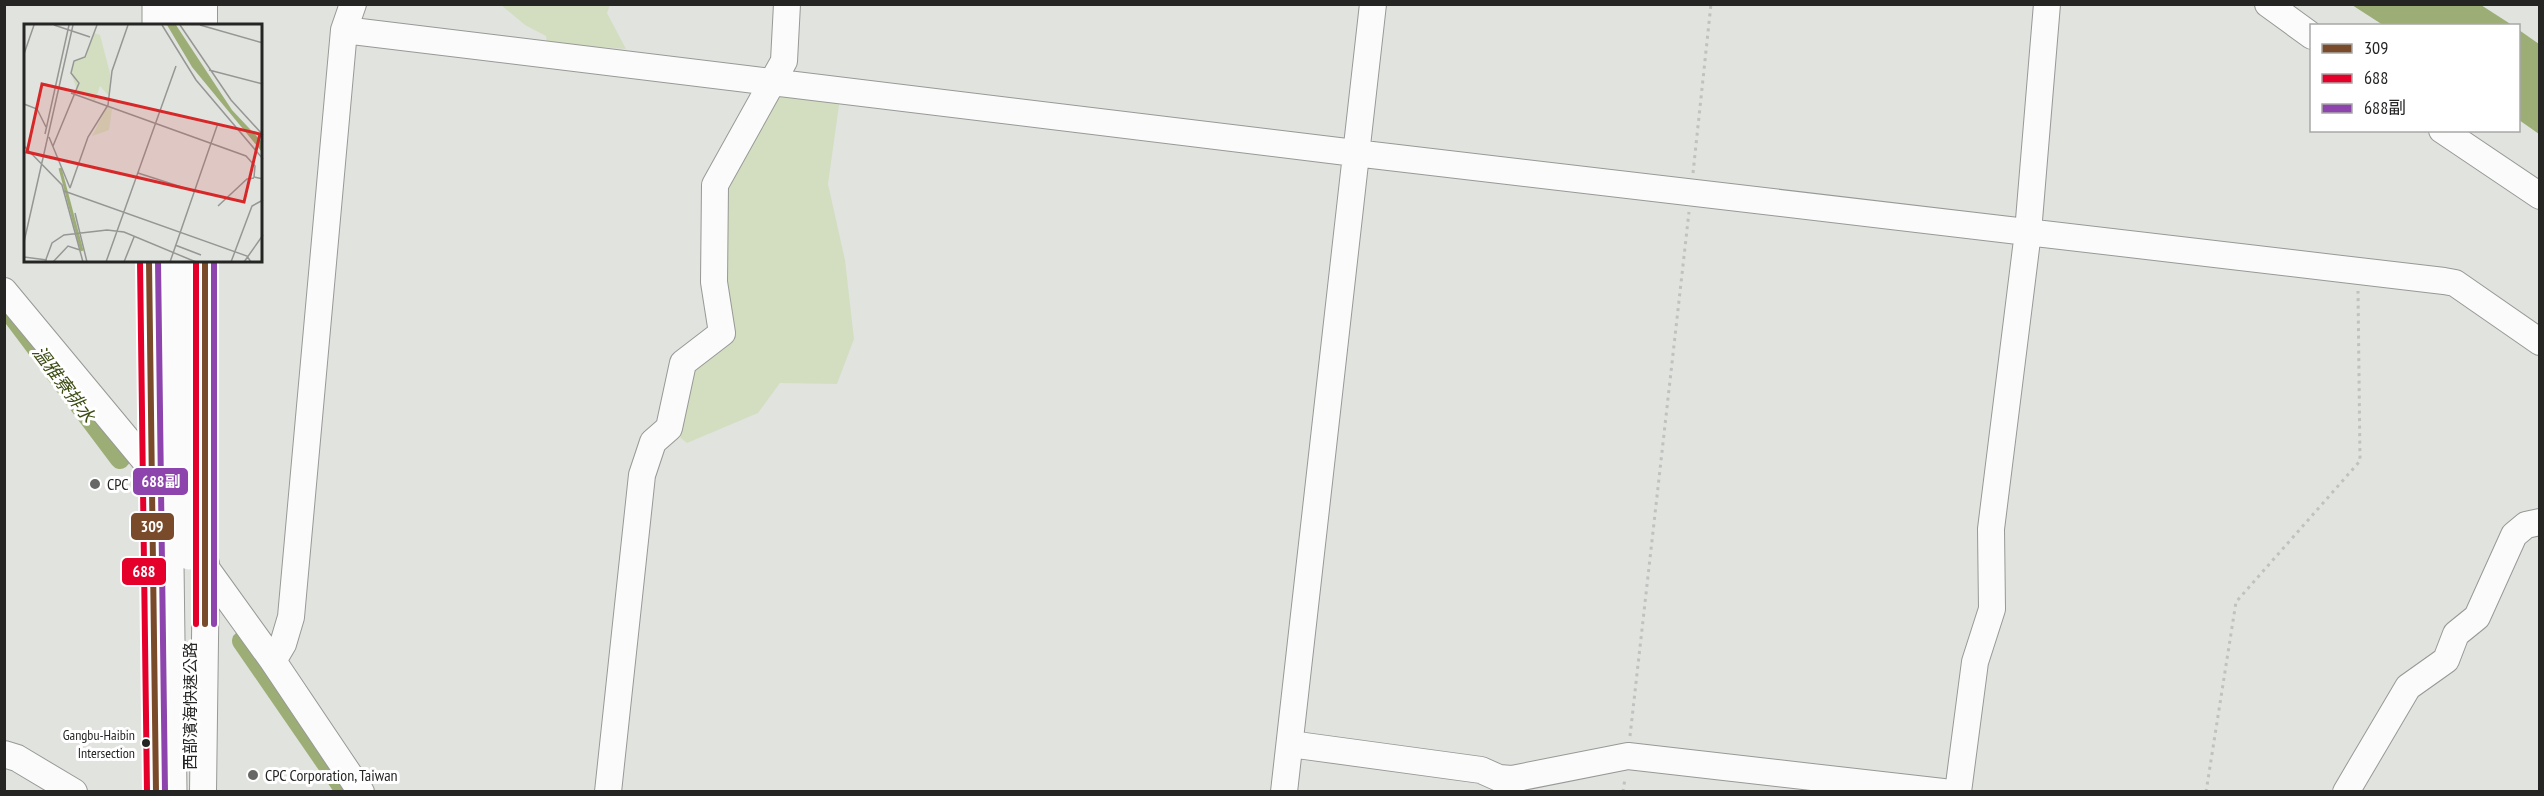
<svg xmlns="http://www.w3.org/2000/svg" width="2544" height="796" font-family="'PT Sans Narrow','Noto Sans TC',sans-serif">
<style>
.green{fill:#d3dec1}
.water{fill:#9cae76}
.lines{fill:none;stroke-linecap:round;stroke-linejoin:round}
.canal{stroke:#9cae76;stroke-width:20}
.minor-casing{stroke:#979996;stroke-width:28}
.highway-casing{stroke:#979996;stroke-width:35}
.path{stroke:#c1c1c0;stroke-width:3;stroke-dasharray:3 4.5;stroke-linecap:butt}
.minor{stroke:#fafbfa;stroke-width:26}
.highway{stroke:#fafbfa;stroke-width:33}
.highway-bridge-casing{stroke:#979996;stroke-width:35;stroke-linecap:butt}
.highway-bridge{stroke:#fafbfa;stroke-width:33}
.bus-1-casing{stroke:#fff;stroke-width:10}
.bus-2-casing{stroke:#fff;stroke-width:10}
.bus-3-casing{stroke:#fff;stroke-width:10}
.bus-1{stroke:#7a4b2a;stroke-width:6}
.bus-2{stroke:#e4002b;stroke-width:6}
.bus-3{stroke:#8e44ad;stroke-width:6}
.poi-dot{fill:#676865;stroke:#fff;stroke-width:2}
.bus-dot{fill:#252624;stroke:#fff;stroke-width:2}
.labels{text-anchor:middle;dominant-baseline:central;stroke-width:6;stroke-linejoin:round;paint-order:stroke}
.bus-label{font-size:14px;fill:#252624;stroke:#fff;text-anchor:end}
.poi-label{font-size:16px;fill:#252624;stroke:#fff;text-anchor:start}
.street-label{font-size:16px;fill:#252624;stroke:#fff}
.water-label{font-size:18px;font-style:italic;fill:#3b4c12;stroke:#fff}
.inset-river{fill:none;stroke:#9cae76;stroke-width:3}
.inset-road{fill:none;stroke:#969794;stroke-width:1.5}
.view{fill:#d62828;fill-opacity:0.15;stroke:#d62828;stroke-width:3}
.inset-edge{fill:none;stroke:#252624;stroke-width:3}
.line-badge{stroke:#fff;stroke-width:2}
.badge-label{font-size:16px;text-anchor:middle;font-weight:bold;fill:#fff}
</style>
<rect width="100%" height="100%" fill="#e1e3df"/>
<!-- green -->
<path class="green" d="M501 5H610L607 13 626 49 547 43 546 36 525 25Z
M780 89 840 98 828 184 845 260 854 339 837 384 780 383 758 413 687 443 677 435 694 364 732 336 721 282 723 209 729 180Z"/>
<!-- water -->
<path class="water" d="M2352 5H2481L2512 25H2383Z
M2519 30 2539 44V134L2519 120Z"/>
<g class="lines">
<!-- canal -->
<path class="canal" d="M4 313 11 314 120 459
M242 641 344 789"/>
<defs>
<path id="minor" d="M204 4V26
M2268 4 2312 36
M344 30 1355 153 2444 281 2455 283 2540 342
M2442 130 2540 196
M4 291 151 468 166 496
M187 533 206 568 273 661 361 792
M273 661 283 644 291 617 344 30 353 4
M1290 744 1481 770 1499 778 1512 779 1628 756 1943 792
M4 754 17 758 74 792
M203 792 206 564
M608 792 642 475 653 442 669 428 683 363 722 333 714 282 715 185 784 61 787 4
M1284 792 1373 4
M1958 792 1975 662 1992 609 1991 529 2028 232 2047 4
M2346 792 2408 687 2446 660 2456 634 2477 617 2514 535 2526 525 2540 522"/>
<path id="highway" d="M159 4V26
M186 4 187 26"/>
</defs>
<!-- minor casing -->
<use href="#minor" class="minor-casing"/>
<!-- highway casing -->
<use href="#highway" class="highway-casing"/>
<!-- path -->
<path class="path" d="M1693 173 1711 4
M1630 736 1689 212
M1623 792 1625 778
M2206 792 2236 602 2360 461 2358 291"/>
<!-- minor -->
<use href="#minor" class="minor"/>
<!-- highway -->
<use href="#highway" class="highway"/>
<defs>
<path id="highway-bridge" d="M163 261 170 792
M189 261 190 553"/>
</defs>
<!-- highway-bridge casing -->
<use href="#highway-bridge" class="highway-bridge-casing"/>
<!-- highway-bridge -->
<use href="#highway-bridge" class="highway-bridge"/>
<defs>
<path id="bus-1" d="M149 261 156 792
M205 261V624"/>
<path id="bus-2" d="M140 261 147 792
M196 261V624"/>
<path id="bus-3" d="M158 261 165 792
M214 261V624"/>
</defs>
<!-- bus-1 casing -->
<use href="#bus-1" class="bus-1-casing"/>
<!-- bus-2 casing -->
<use href="#bus-2" class="bus-2-casing"/>
<!-- bus-3 casing -->
<use href="#bus-3" class="bus-3-casing"/>
<!-- bus-1 -->
<use href="#bus-1" class="bus-1"/>
<!-- bus-2 -->
<use href="#bus-2" class="bus-2"/>
<!-- bus-3 -->
<use href="#bus-3" class="bus-3"/>
</g>
<!-- markers -->
<g class="poi-dot">
<circle cx="95" cy="484" r="6"/>
<circle cx="253" cy="775" r="6"/>
</g>
<circle class="bus-dot" cx="146" cy="743" r="5"/>
<g class="labels">
<!-- bus labels -->
<g class="bus-label">
<text x="135" y="735">Gangbu-Haibin<tspan x="135" dy="18">Intersection</tspan></text>
</g>
<!-- poi labels -->
<g class="poi-label">
<text x="107" y="484">CPC</text>
<text x="265" y="775">CPC Corporation, Taiwan</text>
</g>
<!-- street labels -->
<g class="street-label">
<text transform="translate(190 706) rotate(-90)">西部濱海快速公路</text>
</g>
<!-- water labels -->
<g class="water-label">
<text transform="translate(64 384) rotate(53)">溫雅寮排水</text>
</g>
</g>
<!-- overview -->
<g transform="translate(24 24)">
<rect width="238" height="238" fill="#e1e3df"/>
<path d="M70 9 76 11 86 49V73L76 62 71 77 53 66 47 49 51 37 62 33ZM83 83 88 85 85 106 68 112Z" fill="#d3dec1"/>
<path d="M143 1H152L208 86 238 118V128L168 43Z" fill="#9cae76"/>
<path class="inset-river" d="M36 144 58 227"/>
<path class="inset-road" d="M30 1 66 13M138 1 172 56 239 135M156 1 207 76 239 111M176 1 239 19M0 30 10 1M185 46 239 60M47 69 222 132 231 142 230 153 239 155M0 80 13 85 22 103M21 110 45 1M25 113 46 164M0 122 38 161 59 238M29 122 55 59 47 49 50 37 61 33 73 1M114 149 170 167M46 164 64 113 84 81 88 47 104 1M40 167 223 232 227 238M194 182 223 155 230 154M51 189 63 238M0 218 49 1M151 221 177 231M0 233 23 236M21 238 28 219 40 211 83 206 100 208 172 238M29 238 44 222 56 226M82 238 152 42M100 238 110 213M146 238 194 99M207 238 228 182 239 176M220 238 239 211"/>
<path class="view" d="M18 60 236 110 220 178 3 128Z"/>
<rect width="238" height="238" class="inset-edge"/>
</g>
<g class="line-badge">
<rect x="132" y="467" width="57" height="29" rx="6" fill="#8e44ad"/>
<rect x="130" y="512" width="45" height="29" rx="6" fill="#7a4b2a"/>
<rect x="121" y="557" width="46" height="29" rx="6" fill="#e4002b"/>
</g>
<g class="badge-label">
<text x="161" y="487">688副</text>
<text x="152" y="532">309</text>
<text x="144" y="577">688</text>
</g>
<!-- border -->
<rect width="2544" height="796" fill="none" stroke="#252624" stroke-width="12"/>
<!-- legend -->
<rect x="2310" y="24" width="210" height="108" fill="#ffffff" stroke="#a8a8a7" stroke-width="1.5"/>
<rect x="2322" y="44" width="30" height="9" fill="#7a4b2a" stroke="#a8a8a7" stroke-width="1.5"/>
<text x="2364" y="54" font-size="18" fill="#252624">309</text>
<rect x="2322" y="74" width="30" height="9" fill="#e4002b" stroke="#a8a8a7" stroke-width="1.5"/>
<text x="2364" y="84" font-size="18" fill="#252624">688</text>
<rect x="2322" y="104" width="30" height="9" fill="#8e44ad" stroke="#a8a8a7" stroke-width="1.5"/>
<text x="2364" y="114" font-size="18" fill="#252624">688副</text>
</svg>
